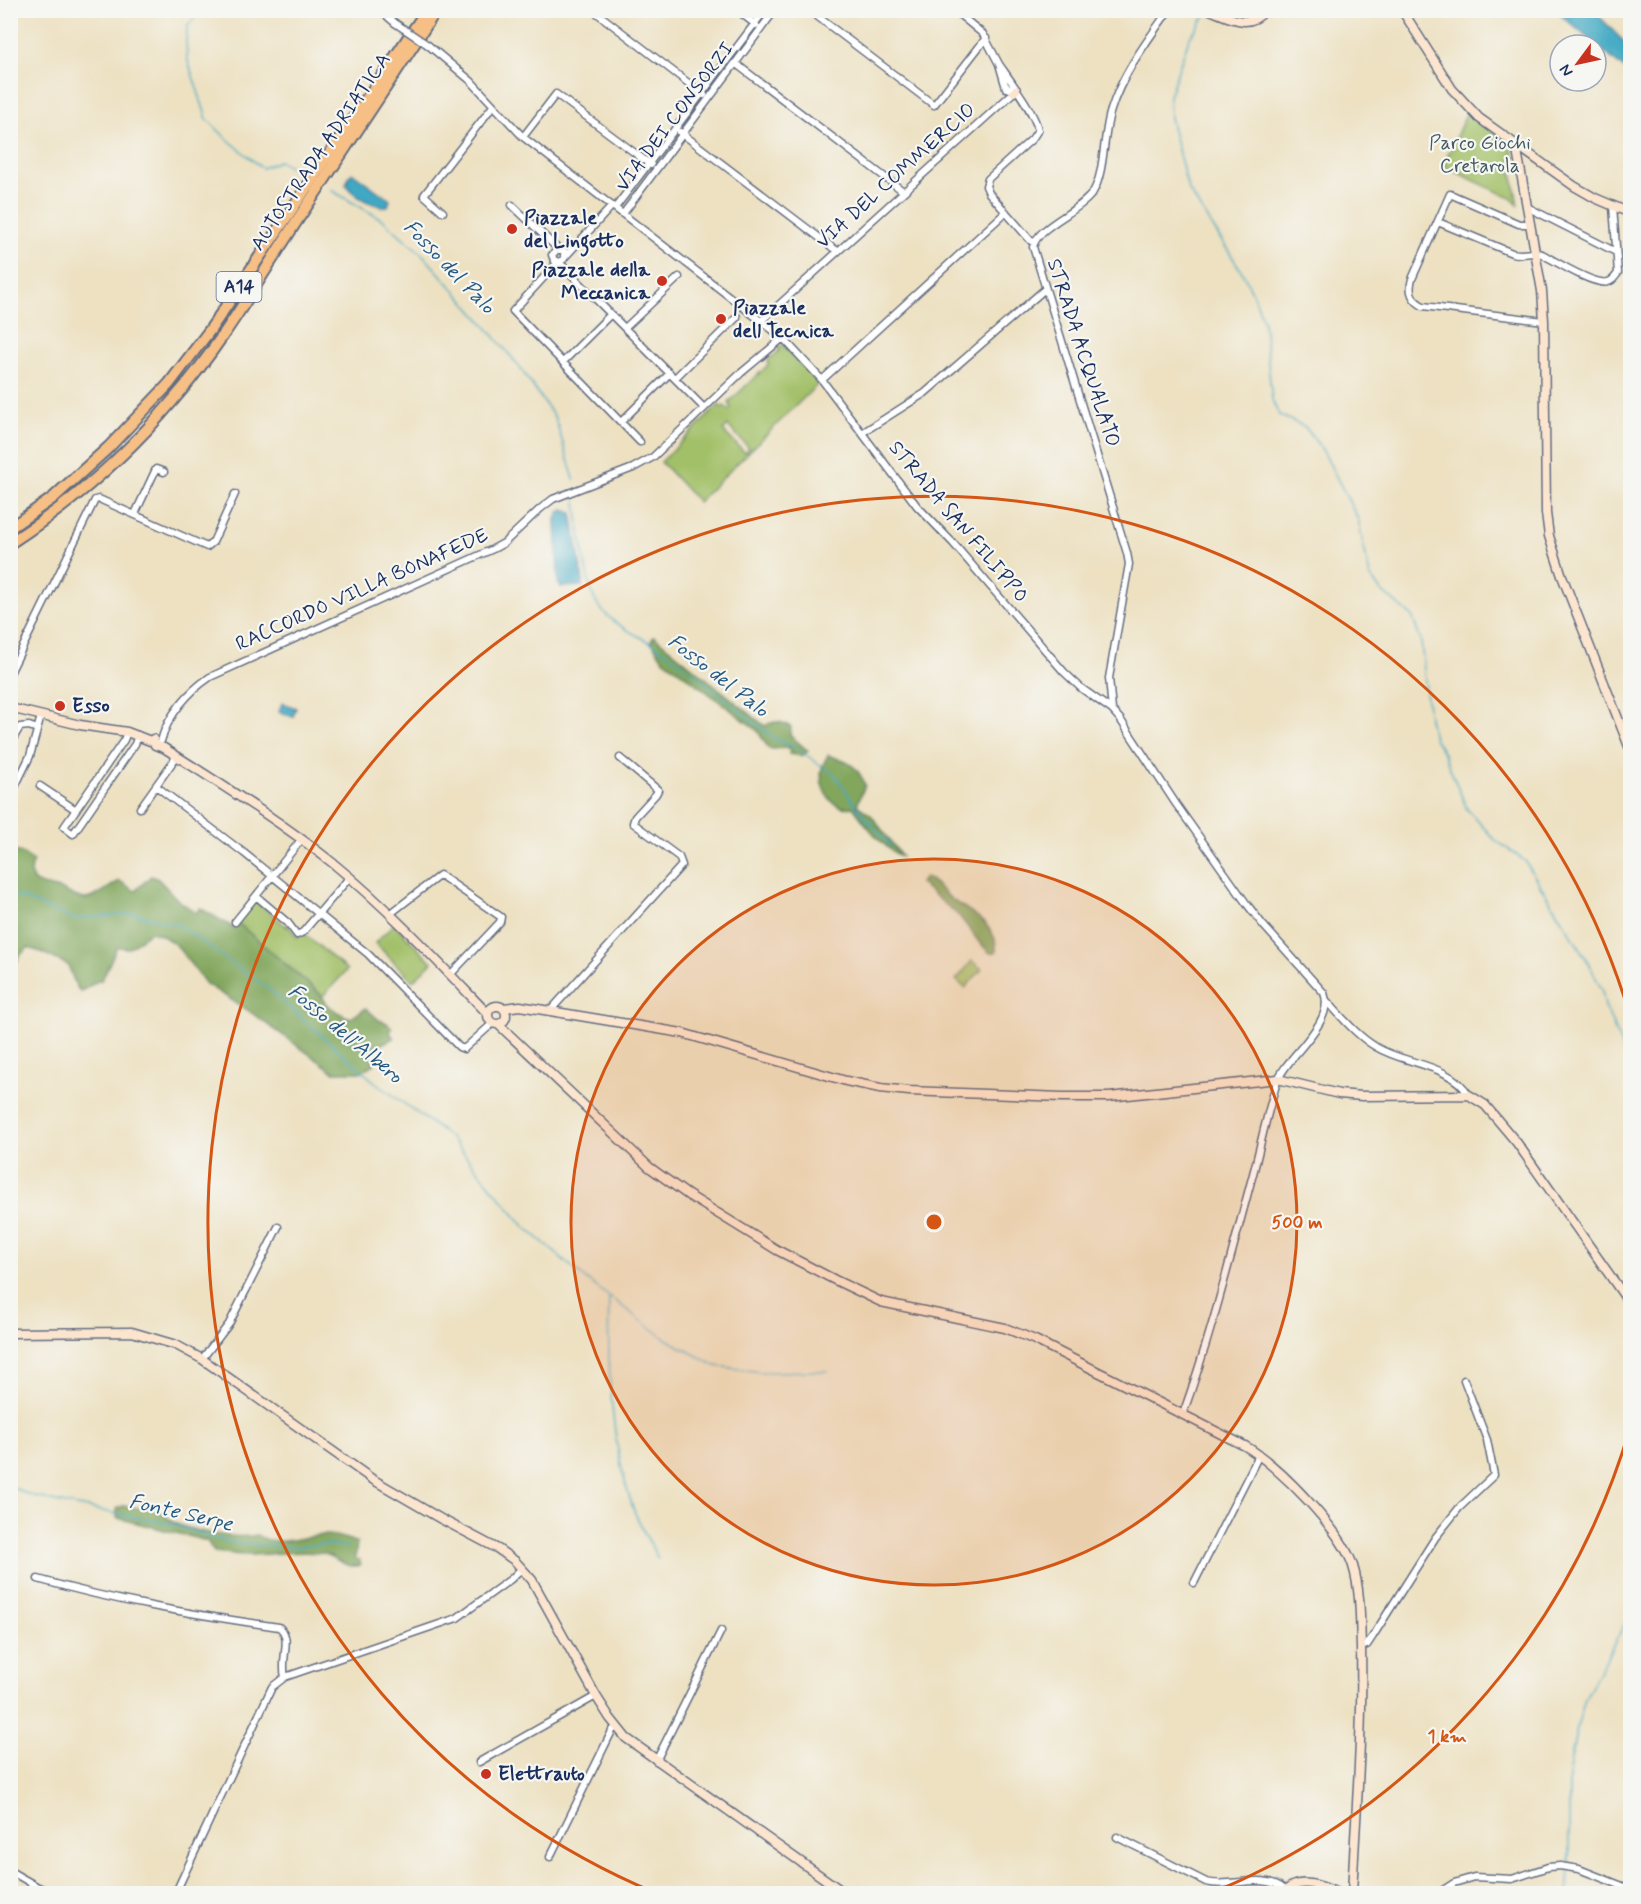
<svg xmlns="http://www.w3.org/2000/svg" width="1641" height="1904" font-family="Mynerve,sans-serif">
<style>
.green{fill:#a2c067;stroke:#5e7862;stroke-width:1.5;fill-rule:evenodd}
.forest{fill:#81a65c;stroke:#4e6a5d;stroke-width:1.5}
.water{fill:#41a8c2;stroke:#2e6c90;stroke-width:1.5}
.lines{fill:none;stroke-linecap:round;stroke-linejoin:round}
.stream{stroke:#41a8c2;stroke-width:1.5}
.street-casing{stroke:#646d81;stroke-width:9}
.secondary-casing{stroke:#646d81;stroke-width:11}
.highway-casing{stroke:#646d81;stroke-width:14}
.street{stroke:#fff;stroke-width:6}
.secondary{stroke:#fbe5cf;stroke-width:8}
.highway{stroke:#f5bf86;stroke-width:10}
.street-bridge-casing{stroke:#646d81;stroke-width:9;stroke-linecap:butt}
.street-bridge{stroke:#fff;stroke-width:6}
.ring{fill:none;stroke:#d45514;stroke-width:3}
.poi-dot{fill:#c8321e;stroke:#f6f6f2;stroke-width:2}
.labels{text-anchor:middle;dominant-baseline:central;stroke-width:4.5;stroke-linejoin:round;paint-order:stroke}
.shield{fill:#f6f6f2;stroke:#5d6b8a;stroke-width:1.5}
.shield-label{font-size:18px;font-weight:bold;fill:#1b2f5e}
.street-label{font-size:20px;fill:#1b2f5e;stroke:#f6f6f2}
.park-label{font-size:20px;fill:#445a61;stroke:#f6f6f2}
.poi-label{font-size:20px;font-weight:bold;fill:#1b2f5e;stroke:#f6f6f2;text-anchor:start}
.water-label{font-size:21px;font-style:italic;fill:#285981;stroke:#f6f6f2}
.centre{fill:#d45514;stroke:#f6f6f2;stroke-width:3}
.ring-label{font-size:18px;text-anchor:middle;font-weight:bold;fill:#d45514;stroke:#f6f6f2;stroke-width:4.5;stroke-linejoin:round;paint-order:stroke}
</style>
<rect width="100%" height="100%" fill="#f6f6f2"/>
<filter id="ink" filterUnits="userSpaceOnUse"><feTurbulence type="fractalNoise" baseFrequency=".0167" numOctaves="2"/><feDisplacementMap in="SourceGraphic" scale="12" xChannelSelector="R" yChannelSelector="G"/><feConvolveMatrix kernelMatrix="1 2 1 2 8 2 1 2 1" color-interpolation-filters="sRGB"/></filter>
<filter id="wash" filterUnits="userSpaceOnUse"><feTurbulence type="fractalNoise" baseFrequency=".008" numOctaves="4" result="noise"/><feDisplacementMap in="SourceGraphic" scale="24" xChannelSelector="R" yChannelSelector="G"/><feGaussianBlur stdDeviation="1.35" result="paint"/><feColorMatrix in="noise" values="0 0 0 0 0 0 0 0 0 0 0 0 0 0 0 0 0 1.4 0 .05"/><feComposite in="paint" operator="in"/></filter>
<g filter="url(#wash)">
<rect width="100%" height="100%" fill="#ede1c2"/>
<!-- green -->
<path class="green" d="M1467 112 1508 143 1513 152 1514 159 1510 160 1518 205 1511 198 1443 166Z
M783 345 818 384 698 502 661 462 719 405 721 408 724 406 729 410 731 408 729 402 768 365V360L779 351 778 347ZM728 426 749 448 745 453 723 431Z
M259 901V904L287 927V924L297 937 305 934 347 970 323 996 236 922 252 904Z
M394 924 432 962 413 981 375 943Z
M972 961 982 969 965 988 956 980Z"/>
<!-- forest -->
<path class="forest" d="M654 636 765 726C774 720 781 721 791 727L790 735 808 751 802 756 789 754 790 748 769 749 757 730 662 658 651 641Z
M828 755C848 762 857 764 865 785L857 805 871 815 902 857C882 847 866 825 853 807 831 811 818 788 822 768 823 764 826 759 828 755Z
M11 850 22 853 33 861C26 888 40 883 59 889 68 891 75 899 86 899 96 898 110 886 120 881L135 891 151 876 158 879 177 899 196 913 200 908 234 928 239 924 322 996C328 1008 339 1014 351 1018L366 1008 379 1020 387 1023 392 1028 390 1033 394 1038 373 1048 370 1056 375 1064 360 1072H334L246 1009 206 984 176 945 161 935 150 932 129 948 117 947 102 980C93 981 89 989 80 991L76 986 68 965 41 952 28 948 21 954 11 973Z
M925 877C936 882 941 891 950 898 968 911 999 925 996 952L990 953 979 942 960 917 920 883Z
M123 1506C134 1508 155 1509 164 1514 167 1516 168 1519 171 1521 188 1531 238 1540 257 1535 277 1549 304 1535 326 1535 335 1535 349 1539 357 1543L355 1559 360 1560V1565C345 1570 335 1555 321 1553 296 1550 271 1555 246 1555 235 1555 224 1553 214 1552L207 1541 117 1518V1508Z"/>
<!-- water -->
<path class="water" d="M1556 11H1594L1630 48V74Z
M353 173 390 200 388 206 385 207C370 204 355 197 346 185L349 176Z
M564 510 572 513 583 582 582 586 561 587 558 583 556 519 559 512Z
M282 703 296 708 293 717 279 712Z"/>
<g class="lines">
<!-- stream -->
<path class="stream" d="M201 10 187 27 186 41 187 58 207 119 225 137 262 168 279 161 302 174
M1207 13 1189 39 1169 96 1170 118 1188 189 1242 272 1254 296 1264 323 1272 400 1279 415 1305 427 1323 451 1358 519 1370 576 1380 590 1412 616 1421 641 1429 719 1434 738 1444 754 1467 809 1494 839 1525 861 1587 960 1602 990 1605 1006 1620 1042 1627 1065 1630 1086
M331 190 383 220 423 255 480 319 518 365 555 418 574 479
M576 501C578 524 586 580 595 600 608 625 642 636 664 651 702 679 738 710 775 739L796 748 835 775 859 810 891 846
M10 893 73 919 133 914 177 924 271 991 376 1083 450 1137 524 1226 587 1280 666 1339 716 1366 762 1372 828 1371
M609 1296C607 1363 610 1442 632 1505 638 1524 650 1542 658 1559
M10 1486 27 1494 56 1502 174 1525 216 1539 243 1544 297 1547 326 1544 347 1547
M1569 1866V1770L1576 1732 1585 1698 1630 1614
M1567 1894 1569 1871"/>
</g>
</g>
<g filter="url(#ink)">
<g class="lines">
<defs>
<path id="street" d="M383 10 387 16 395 23
M593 10 704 95
M737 10 756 25
M809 10 934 105 986 38
M954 10 983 34 999 64 1006 88
M428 45 471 81 523 137 783 338 822 380 917 506 953 543 1064 672 1081 688 1112 710 1120 719 1176 804 1246 903 1263 925 1324 993C1336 1023 1286 1056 1277 1082 1267 1112 1261 1144 1253 1174 1231 1255 1211 1336 1183 1414
M735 63 903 191
M999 64C1010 80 1035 113 1038 130L1032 139 988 179 986 186 989 193 1031 241 1034 242
M680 132 837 251
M523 137 556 94 651 165
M512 205 558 249 564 251V259L559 262 554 260 552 255 558 249
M1527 207 1616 252
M615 208 765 10
M443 212 424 195 493 106
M623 214 775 10
M1438 222 1512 253C1523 256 1532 251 1542 254 1555 261 1594 286 1608 282 1613 281 1615 277 1618 273L1613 206
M1530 224H1519L1450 194 1412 279C1408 292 1412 300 1423 306L1544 321
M565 257 612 206
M558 262 513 311 640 442
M559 262 704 408
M761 321 1014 92 1006 86
M625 328 679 277
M563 362 611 314
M675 378 737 317
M822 380 1006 212
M621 422 670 373
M862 433 925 393 1045 289
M135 514 156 469 164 472
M10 673 95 500 99 499 207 547 213 542 235 494
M1112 710 1109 678 1129 564 1127 553 1033 247C1038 225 1080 212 1093 192 1105 173 1103 133 1111 110 1122 74 1147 41 1169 10
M127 732 124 740 64 827 73 834 135 744 138 735
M161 741C168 715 188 692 210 677L493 549 504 543 540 509 553 499 633 468 653 457 741 373 783 338
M10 744 20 727 29 726 37 729
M40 786 76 810
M156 786 244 853 368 954 459 1047 464 1049 493 1023
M10 797 30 756 41 716
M140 808 177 756
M256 896 288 923 297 935 303 932 349 878
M390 914 440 875 501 917 500 922 450 975
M235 922 301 840
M1326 1000C1342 1017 1356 1035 1376 1047 1406 1065 1449 1063 1469 1095
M550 1011 682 865 679 857 633 823 635 817 656 794 658 790 620 758
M202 1359 229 1324 278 1227
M38 1579C117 1602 197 1615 279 1627 293 1638 280 1658 285 1677
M1194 1583 1259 1455
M1361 1647 1367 1645 1373 1636 1435 1538 1459 1508 1494 1475 1487 1440 1464 1380
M656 1761 721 1631
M479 1762 596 1696
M1117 1837 1206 1882C1231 1889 1264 1871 1285 1890
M550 1857 612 1731 616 1727
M10 1871 38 1887 56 1894
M175 1894 272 1687 285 1677 457 1618 511 1579 522 1568
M1437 1894 1454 1883 1474 1877 1512 1879 1548 1867 1560 1866 1579 1869 1630 1889"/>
<path id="secondary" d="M1210 10C1230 18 1250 30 1265 10
M1402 10 1452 89 1479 118 1574 186 1595 198 1630 213
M1014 92 1016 90
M1516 145 1542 291 1544 321 1546 513 1549 536 1562 576 1630 749
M10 708 80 725 127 732 153 742
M153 739 155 745 164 748C222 785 280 821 334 864 389 909 439 963 488 1014
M488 1015a9 9 0 1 1 18 0a9 9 0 1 1-18 0Z
M504 1008 520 1006 682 1033 846 1081 880 1088 909 1091 1062 1097H1109L1278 1079 1339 1094 1362 1096 1469 1095 1485 1105 1517 1143 1630 1304
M498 1024 649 1167 688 1195 777 1250 835 1280 881 1302 1005 1328 1035 1340 1245 1446C1277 1464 1342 1531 1353 1566 1361 1592 1360 1621 1361 1648 1363 1729 1356 1812 1352 1894
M10 1333 132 1332 176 1345 202 1359 372 1479 441 1519 498 1549 515 1561 532 1580 596 1696 610 1718 626 1738 846 1894
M1283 1894C1297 1875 1323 1886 1340 1894"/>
<path id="highway" d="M10 528 53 498 109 447 169 384 210 330 427 10
M10 543C72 503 127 455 174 399 222 344 258 280 298 219 344 150 391 80 436 10"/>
</defs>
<!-- street casing -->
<use href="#street" class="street-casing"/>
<!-- secondary casing -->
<use href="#secondary" class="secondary-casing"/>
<!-- highway casing -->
<use href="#highway" class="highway-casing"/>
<!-- street -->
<use href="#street" class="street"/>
<!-- secondary -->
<use href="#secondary" class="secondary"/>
<!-- highway -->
<use href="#highway" class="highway"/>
<defs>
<path id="street-bridge" d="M395 23 428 45"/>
</defs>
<!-- street-bridge casing -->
<use href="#street-bridge" class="street-bridge-casing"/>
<!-- street-bridge -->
<use href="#street-bridge" class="street-bridge"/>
</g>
</g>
<!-- distance rings -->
<circle cx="934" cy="1222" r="363" fill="#d45514" fill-opacity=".12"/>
<g class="ring">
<circle cx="934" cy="1222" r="363"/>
<path d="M1630 1428A726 726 0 0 1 1212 1893M656 1893A726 726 0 1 1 1630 1016"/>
</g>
<!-- markers -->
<g class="poi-dot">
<circle cx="512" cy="229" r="6"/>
<circle cx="662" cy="281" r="6"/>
<circle cx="721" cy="319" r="6"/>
<circle cx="60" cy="706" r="6"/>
<circle cx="486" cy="1774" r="6"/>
</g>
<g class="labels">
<!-- shield labels -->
<rect class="shield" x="216.5" y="272" width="45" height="30" rx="4.5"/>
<g class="shield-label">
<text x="239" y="287">A14</text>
</g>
<!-- street labels -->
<g class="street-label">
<text transform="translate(675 117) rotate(-53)">VIA DEI CONSORZI</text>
<text transform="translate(321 152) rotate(-56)">AUTOSTRADA ADRIATICA</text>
<text transform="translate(896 176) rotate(-42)">VIA DEL COMMERCIO</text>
<text transform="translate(1083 353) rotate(72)">STRADA ACQUALATO</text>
<text transform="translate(958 522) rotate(50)">STRADA SAN FILIPPO</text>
<text transform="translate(362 590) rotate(-24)">RACCORDO VILLA BONAFEDE</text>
</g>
<!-- park labels -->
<g class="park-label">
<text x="1480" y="143">Parco Giochi<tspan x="1480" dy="23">Cretarola</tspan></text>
</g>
<!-- poi labels -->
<g class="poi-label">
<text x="524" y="218">Piazzale<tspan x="524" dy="23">del Lingotto</tspan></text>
<text x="650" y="270" text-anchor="end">Piazzale della<tspan x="650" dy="23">Meccanica</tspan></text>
<text x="733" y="308">Piazzale<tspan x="733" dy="23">dell Tecnica</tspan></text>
<text x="72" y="706">Esso</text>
<text x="498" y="1774">Elettrauto</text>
</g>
<!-- water labels -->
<g class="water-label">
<text transform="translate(449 267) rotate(46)">Fosso del Palo</text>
<text transform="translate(718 676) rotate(38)">Fosso del Palo</text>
<text transform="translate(345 1034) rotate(40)">Fosso dell'Albero</text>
<text transform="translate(181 1513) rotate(13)">Fonte Serpe</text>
</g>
</g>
<circle cx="934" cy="1222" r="9" class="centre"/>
<g class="ring-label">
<text x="1297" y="1228">500 m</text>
<text x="1447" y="1742">1 km</text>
</g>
<!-- margin -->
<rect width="1641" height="1904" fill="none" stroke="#f6f6f2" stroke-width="36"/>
<!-- north arrow -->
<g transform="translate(1578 63) rotate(237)"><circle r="28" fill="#f6f6f2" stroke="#9ea6b7" stroke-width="1.5"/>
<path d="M0-4.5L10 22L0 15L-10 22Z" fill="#c8321e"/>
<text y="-9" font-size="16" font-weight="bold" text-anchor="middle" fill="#1b2f5e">N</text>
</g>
</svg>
